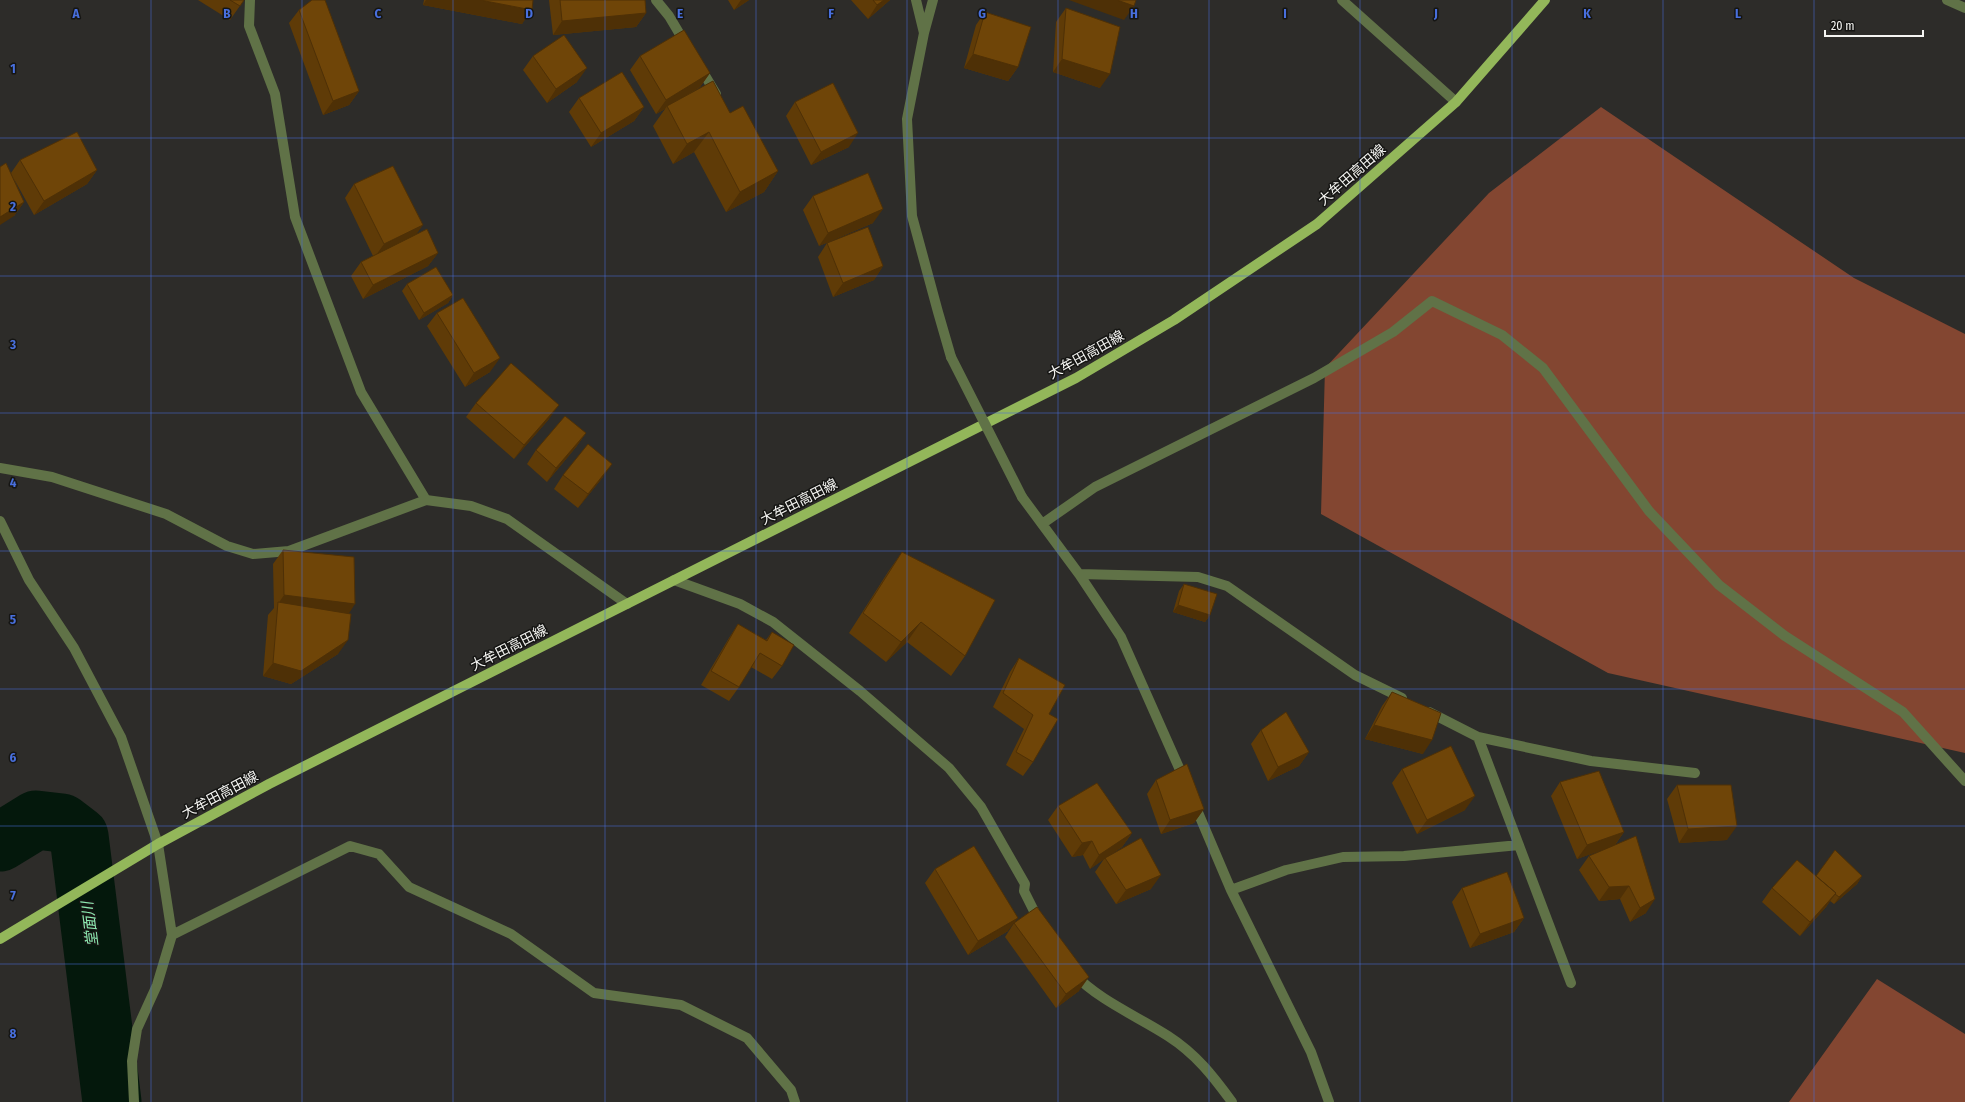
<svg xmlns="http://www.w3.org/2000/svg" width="1965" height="1102" font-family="'Fira Sans Condensed','Noto Sans JP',sans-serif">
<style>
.forest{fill:#834631}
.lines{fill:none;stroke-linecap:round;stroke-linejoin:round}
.river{stroke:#04180c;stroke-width:59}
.service{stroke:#607247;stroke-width:10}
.minor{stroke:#607247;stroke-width:10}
.primary{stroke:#93b75a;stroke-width:10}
.minor-bridge{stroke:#607247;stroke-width:10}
.wall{fill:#5f3b07}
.shaded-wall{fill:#4e3006}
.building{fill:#6f4508;stroke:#4e3006}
.grid{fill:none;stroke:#486fdd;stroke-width:1;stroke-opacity:0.55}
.labels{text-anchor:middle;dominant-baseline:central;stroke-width:3;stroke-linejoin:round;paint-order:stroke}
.street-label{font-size:14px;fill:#f5f5f2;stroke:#151513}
.water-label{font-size:15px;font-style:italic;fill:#8deab1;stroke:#151513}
.grid-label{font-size:13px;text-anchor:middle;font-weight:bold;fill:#486fdd;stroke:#151513;stroke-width:3;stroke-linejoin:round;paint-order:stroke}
</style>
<rect width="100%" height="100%" fill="#2d2c29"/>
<!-- forest -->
<path class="forest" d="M1601 107 1854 278 1965 334V753L1608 673 1321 514 1325 368 1489 193Z
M1877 979 1965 1034V1102H1789Z"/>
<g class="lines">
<!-- river -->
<path class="river" d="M0 842 36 820 62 823 79 836 112 1102"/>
<!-- service -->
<path class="service" d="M250 0 249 26 275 94 295 217 361 392 426 500"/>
<!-- minor -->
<path class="minor" d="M656 0 669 16 685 43
M916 0 924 33
M933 0 924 33 907 119 912 216 938 312 951 357
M1342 0 1456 102
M1947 0 1965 8
M700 67 716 94
M0 468 52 477 166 514 227 546 253 554 289 551 426 500 471 506 507 519 627 604
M1022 497 1079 574 1121 637 1184 779
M0 521 29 580 74 648 121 737 158 844 172 935 157 985 137 1029 132 1061 134 1102
M1042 524 1095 487 1314 378 1393 332 1432 301 1502 335 1543 368 1649 511 1719 585 1785 636 1903 712 1965 781
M1079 574 1198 577 1227 586 1355 675 1402 698
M674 580 740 604 773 622 860 691 949 768 981 807 1025 884 1024 891 1039 921
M1429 712 1478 737 1591 761 1695 773
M1478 737 1571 983
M1194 803 1231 890 1311 1052 1329 1102
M1231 890 1286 870 1343 857 1404 856 1519 845
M172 935 350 846 379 854 409 887 511 934 594 993 681 1005 747 1038 791 1090 795 1102
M1074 974C1100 1001 1137 1016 1168 1036 1196 1054 1213 1076 1232 1102"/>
<!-- primary -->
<path class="primary" d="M0 939 158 844 269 784 1076 378 1174 320 1317 224 1456 102 1545 0"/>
<!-- minor-bridge -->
<path class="minor-bridge" d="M951 357 1022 497"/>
</g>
<!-- wall -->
<path class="wall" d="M198 0H244L230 20Z
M424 0H533L522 24 423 5Z
M549 0H645L646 13 636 27 553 35Z
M728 0H749L734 10Z
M851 0H890L868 19Z
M1066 8 1100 88 1053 72 1056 22Z
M299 10 359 91 349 105 323 115 289 23Z
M985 12 1018 67 1008 81 964 68 976 25Z
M533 56 577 82 547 103 523 70Z
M640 56 710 73 700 87 691 93 730 113 778 171 764 192 726 212 694 152 673 164 653 126 665 109 656 114 630 70Z
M579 98 644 107 634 121 591 147 569 112Z
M795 102 849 147 811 165 786 116Z
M20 160 97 170 87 184 34 215 14 179 24 202 14 216 11 173Z
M354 184 438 253 428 266 363 299 351 276 361 262 373 256 345 198Z
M813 196 873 223 819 246 803 210Z
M827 243 883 266 874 280 833 297 818 257Z
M407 284 453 295 448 303 419 320 402 291Z
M437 313 490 372 465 387 427 326Z
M476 403 549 419 514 459 466 417Z
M586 433 576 447 547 482 527 464 536 450Z
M563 475 603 477 578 508 554 489Z
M283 550 349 613 338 654 291 684 263 676 268 615 274 608 273 564Z
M902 552 965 656 951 676 907 642 886 662 849 633 888 572Z
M1184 584 1210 615 1205 622 1173 612 1179 591Z
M738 624 766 640 772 632 782 666 772 679 751 667 739 687 729 701 701 685 729 638Z
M1019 658 1049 714 1033 762 1023 776 1006 765 1024 729 993 707 1010 672Z
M1392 692 1423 754 1365 739 1382 706Z
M1261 730 1309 752 1299 766 1268 781 1251 744Z
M1402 769 1465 810 1417 834 1392 783Z
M1156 780 1204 809 1194 823 1161 834 1147 794Z
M1560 782 1624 832 1615 845 1646 913 1630 922 1620 899 1599 901 1579 870 1589 856 1607 848 1577 859 1551 796Z
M1677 785 1727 840 1679 843 1667 799Z
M1058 806 1132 833 1122 847 1107 857 1151 889 1116 904 1095 872 1104 859 1090 869 1083 855 1072 857 1048 820Z
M935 869 1008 931 968 955 925 883Z
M1816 876H1862L1857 884 1834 904 1830 901 1826 907 1800 936 1762 902 1772 888Z
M1462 888 1524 918 1514 932 1470 948 1452 902Z
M1014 923 1079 991 1056 1008 1005 937Z"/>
<!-- shaded-wall -->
<path class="shaded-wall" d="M426 0H480L532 10 522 24 423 5Z
M741 0H749L734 10Z
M884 0H890L868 19 877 5Z
M1069 0H1117L1134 6 1124 20Z
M646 13 636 27 553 35 562 21Z
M973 54 1018 67 1008 81 964 68Z
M1062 59 1110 74 1100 88 1053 72Z
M587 68 577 82 547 103 556 89Z
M710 73 700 87 667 107V106L665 109 656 114 666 100Z
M359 91 349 105 323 115 333 101Z
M644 107 634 121 591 147 601 133Z
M709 132 694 152 673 164 687 144Z
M858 133 849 147 811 165 821 152Z
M97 170 87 184 34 215 44 201Z
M778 171 764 192 726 212 740 192Z
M24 202 14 216 0 225V217Z
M883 209 873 223 819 246 828 233Z
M423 225 413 239 374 258 384 244Z
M438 253 428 266 363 299 373 285Z
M883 266 874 280 833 297 843 283Z
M453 295 448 303 419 320 424 313Z
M500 358 490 372 465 387 474 373Z
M559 405 549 419 514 459 524 445Z
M586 433 576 447 547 482 556 468Z
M612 464 603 477 578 508 588 494Z
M284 595 355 604 346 618 278 604Z
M1178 605 1210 615 1205 622 1173 612Z
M921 622 907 642 886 662 901 642Z
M348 640 338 654 291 684 263 676 273 663Z
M1374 725 1432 740 1423 754 1365 739Z
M1309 752 1299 766 1268 781 1278 767Z
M1475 796 1465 810 1417 834 1427 820Z
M1204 809 1194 823 1161 834 1170 820Z
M1737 826 1727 840 1679 843 1688 829Z
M1624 832 1614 846 1577 859 1587 845Z
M1132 833 1122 847 1090 869 1099 855Z
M1092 841 1083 855 1072 857 1082 843Z
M1161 875 1151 889 1116 904 1126 890Z
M1862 876 1857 884 1834 904 1839 897Z
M1629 886 1620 899 1599 901 1609 887Z
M1836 893 1826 907 1800 936 1810 922Z
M1655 899 1646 913 1630 922 1640 908Z
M1018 918 1008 931 968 955 978 941Z
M1524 918 1514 932 1470 948 1480 934Z
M1089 977 1079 991 1056 1008 1066 994Z"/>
<!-- building -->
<path class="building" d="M230 0H244L240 6Z
M312 0H325L359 91 333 101 299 10Z
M480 0H533L532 10Z
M560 0H645L646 13 562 21Z
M873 0H884L877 5Z
M1117 0H1136L1134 6Z
M1066 8 1120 27 1110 74 1062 59Z
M985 12 1031 27 1018 67 973 54Z
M684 30 710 73 666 100 640 56Z
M564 35 587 68 556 89 533 56Z
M622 72 644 107 601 133 579 98Z
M713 81 730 113 743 106 778 171 740 192 709 132 687 144 667 106Z
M833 83 858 133 821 152 795 102Z
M77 132 97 170 44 201 20 160Z
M6 163 24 202 0 217V167Z
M393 166 423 225 384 244 354 184Z
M868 173 883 209 828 233 813 196Z
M868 227 883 266 843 283 827 243Z
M427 229 438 253 373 285 361 262Z
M436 267 453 295 424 313 407 284Z
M463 298 500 358 474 373 437 313Z
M511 363 559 405 524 445 476 403Z
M565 416 586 433 556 468 536 450Z
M588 444 612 464 588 494 563 475Z
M283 550 354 557 355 604 284 595Z
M902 552 995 600 965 656 921 622 901 642 863 613Z
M1184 584 1217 594 1210 615 1178 605Z
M278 602 351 614 348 640 301 671 273 663Z
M738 624 767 641 772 632 794 645 782 666 760 653 739 687 711 671Z
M1019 658 1065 685 1049 714 1058 719 1033 762 1016 752 1033 715 1003 693Z
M1392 692 1441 713 1432 740 1374 725Z
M1286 712 1309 752 1278 767 1261 730Z
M1451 746 1475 796 1427 820 1402 769Z
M1187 764 1204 809 1170 820 1156 780Z
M1599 771 1624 832 1587 845 1560 782Z
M1097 783 1132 833 1099 855 1092 841 1082 843 1058 806Z
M1677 785H1731L1737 826 1688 829Z
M1636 836 1655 899 1640 908 1629 886 1609 887 1589 856Z
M1141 838 1161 875 1126 890 1105 858Z
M974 846 1018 918 978 941 935 869Z
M1835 850 1862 876 1839 897 1835 894 1836 893 1816 876Z
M1797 860 1836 893 1810 922 1772 888Z
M1507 872 1524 918 1480 934 1462 888Z
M1037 907 1089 977 1066 994 1014 923Z"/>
<!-- grid -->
<path class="grid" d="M151 0V1102M302 0V1102M453 0V1102M605 0V1102M756 0V1102M907 0V1102M1058 0V1102M1209 0V1102M1360 0V1102M1512 0V1102M1663 0V1102M1814 0V1102M0 138H1965M0 276H1965M0 413H1965M0 551H1965M0 689H1965M0 826H1965M0 964H1965"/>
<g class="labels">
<!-- street labels -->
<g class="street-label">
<text transform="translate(1352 175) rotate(-41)">大牟田高田線</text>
<text transform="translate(1086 355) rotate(-29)">大牟田高田線</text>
<text transform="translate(799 502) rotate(-27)">大牟田高田線</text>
<text transform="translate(509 648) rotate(-27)">大牟田高田線</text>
<text transform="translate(220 795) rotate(-28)">大牟田高田線</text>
</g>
<!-- water labels -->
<g class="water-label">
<text transform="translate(90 924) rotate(-97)">堂面川</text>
</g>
</g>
<g class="grid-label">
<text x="76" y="18">A</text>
<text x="227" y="18">B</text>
<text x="378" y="18">C</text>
<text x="529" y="18">D</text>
<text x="680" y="18">E</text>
<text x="831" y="18">F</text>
<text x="982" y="18">G</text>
<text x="1134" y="18">H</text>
<text x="1285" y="18">I</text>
<text x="1436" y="18">J</text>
<text x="1587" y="18">K</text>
<text x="1738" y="18">L</text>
<text x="13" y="73">1</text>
<text x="13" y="211">2</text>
<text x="13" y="349">3</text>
<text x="13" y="487">4</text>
<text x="13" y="624">5</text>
<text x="13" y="762">6</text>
<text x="13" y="900">7</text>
<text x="13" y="1038">8</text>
</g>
<!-- scale -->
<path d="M1825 30v6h98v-6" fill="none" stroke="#f5f5f2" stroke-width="2"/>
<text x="1831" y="30" font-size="12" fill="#f5f5f2" stroke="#151513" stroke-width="3" paint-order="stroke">20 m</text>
</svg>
